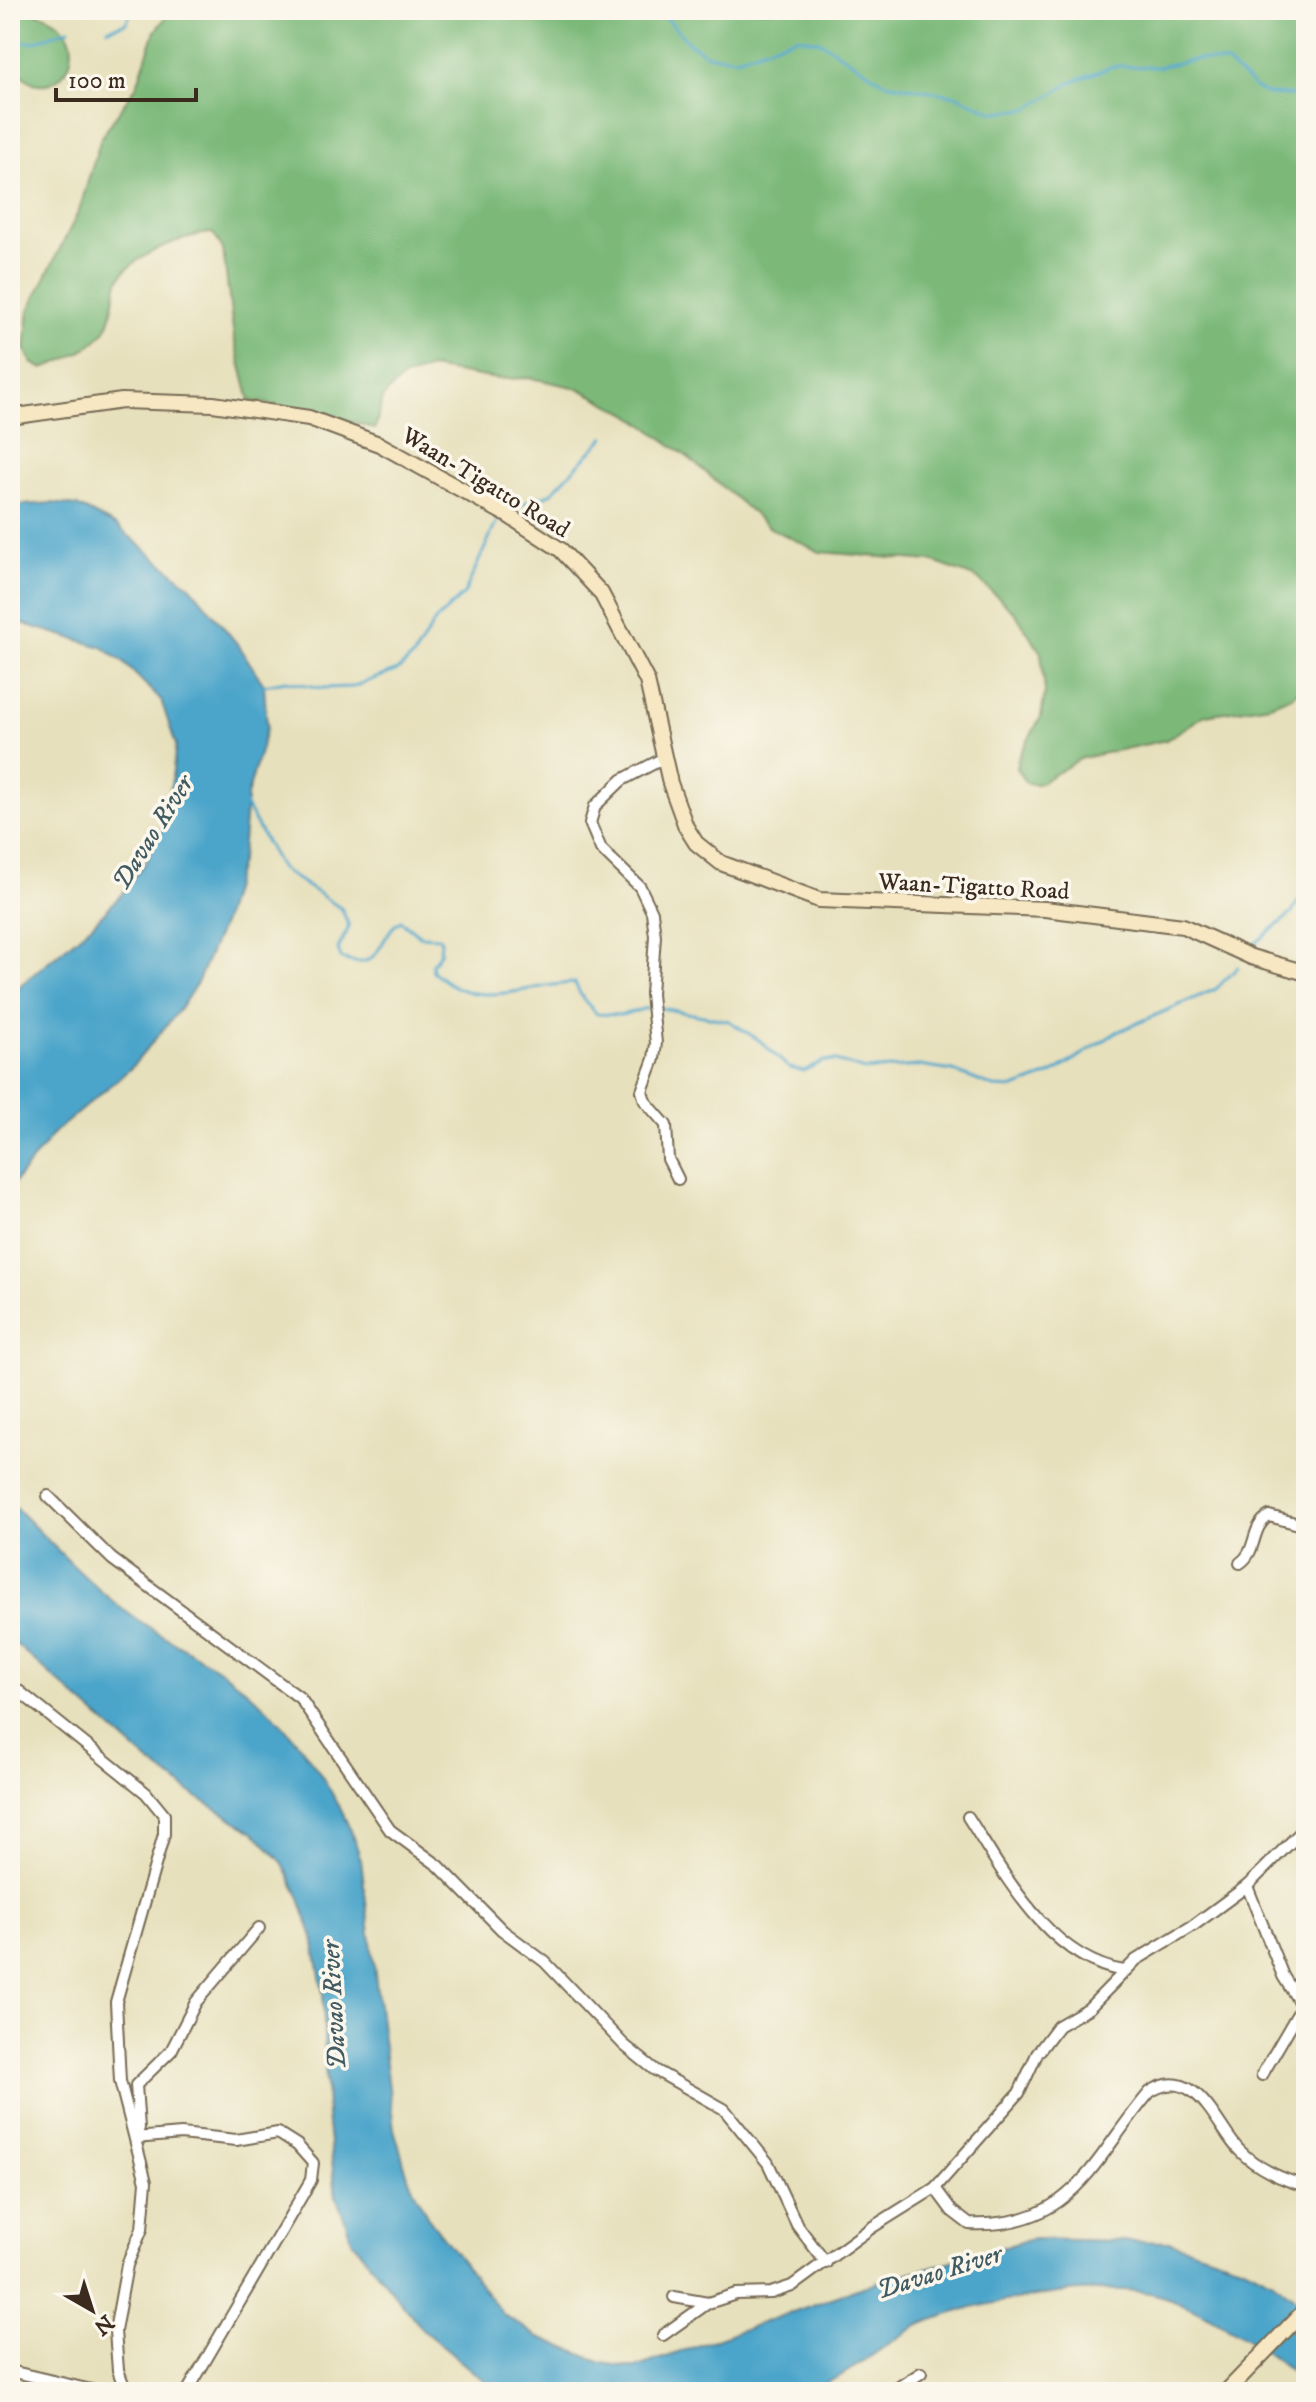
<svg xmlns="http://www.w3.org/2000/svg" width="1316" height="2402" viewBox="0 0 1316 2402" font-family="'IM FELL DW Pica',serif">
	<rect width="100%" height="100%" fill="#fbf7ec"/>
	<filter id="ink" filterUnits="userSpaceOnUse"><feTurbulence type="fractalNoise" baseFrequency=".0125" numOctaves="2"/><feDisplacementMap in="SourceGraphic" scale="16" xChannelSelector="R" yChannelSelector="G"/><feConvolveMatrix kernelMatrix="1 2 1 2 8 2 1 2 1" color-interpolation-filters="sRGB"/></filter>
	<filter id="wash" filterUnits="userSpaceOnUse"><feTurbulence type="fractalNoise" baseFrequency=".006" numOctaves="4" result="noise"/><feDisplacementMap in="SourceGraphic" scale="32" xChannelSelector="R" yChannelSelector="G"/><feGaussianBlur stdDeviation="1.8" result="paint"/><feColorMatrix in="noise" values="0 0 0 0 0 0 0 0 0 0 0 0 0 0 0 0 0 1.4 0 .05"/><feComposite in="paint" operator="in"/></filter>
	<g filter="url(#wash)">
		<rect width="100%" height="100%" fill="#e7e0bc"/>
		<!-- forest -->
		<g fill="#7cb979" stroke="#5c724c" stroke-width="2">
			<path d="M10 10C102 10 75 95 34 83 25 80 17 70 10 64Z"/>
			<path d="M172 10H1306V685L1292 696 1270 705 1205 715 1166 740 1082 758 1038 784 1026 783 1016 768 1018 758 1041 717 1045 692 1041 653 1016 614 977 578 931 561 820 552 770 528 689 458 632 416 578 388 531 378 497 379 431 368 402 378 383 397 375 429 328 414 250 401 234 338 223 249 213 233C189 233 127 257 118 282 113 297 114 316 105 330 90 351 66 359 43 369L32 363 25 349 29 310 79 211 101 138 137 85 155 31Z"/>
		</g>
		<!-- water -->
		<g fill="#4ca5ca" stroke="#446874" stroke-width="2">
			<polygon points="52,503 77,506 117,526 191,587 239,646 264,685 267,727 247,796 242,854 223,922 198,981 180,1009 132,1067 55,1132 10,1188 10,994 92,925 121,895 147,860 167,818 176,745 161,700 123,662 102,647 10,620 10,506"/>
			<path d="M10 1502C45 1537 81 1576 120 1607 155 1635 197 1652 232 1679 289 1721 341 1792 361 1860L394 2129 409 2180 427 2216 503 2314 539 2337 602 2363 635 2368 877 2282 1032 2239 1170 2242 1244 2266 1272 2280 1306 2307V2386C1274 2352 1195 2303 1150 2293 1096 2282 973 2302 922 2324 894 2337 871 2358 845 2373 833 2381 819 2385 806 2392H498L424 2331 353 2242 336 2196 327 2116 323 1993 313 1937 299 1896 282 1862 254 1832 198 1798 148 1761 10 1639Z"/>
		</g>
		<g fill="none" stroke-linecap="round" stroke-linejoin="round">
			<!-- stream -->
			<g stroke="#4ca5ca" stroke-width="3">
				<polyline points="593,10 624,10"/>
				<polyline points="659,10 688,42 707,55 737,58 797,37 819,41 886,83 957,96 994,112 1028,109 1072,82 1113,66 1157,67 1199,59 1227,63 1255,88 1268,94 1306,96"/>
				<polyline points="108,29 126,23 132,10"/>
				<polyline points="10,42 33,42 69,29"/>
				<polyline points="513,507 550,494 605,437"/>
				<polyline points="264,685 286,681 322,688 352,687 398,670 414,656 435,621 464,594 497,521"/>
				<path d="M245 804 281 869 342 909 349 927 338 949 341 958C383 976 379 931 401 921L420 936 438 937 441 941 440 953 432 964 433 971C476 1014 524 984 575 983L583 999 597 1014 621 1015 647 1008"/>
				<polyline points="1251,947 1292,913 1306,887"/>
				<polyline points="656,1007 729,1021 759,1040 789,1068 804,1071 824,1061 836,1061 865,1070 919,1066 953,1071 994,1087 1014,1088 1052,1074 1117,1032 1216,989 1238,967"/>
			</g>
		</g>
	</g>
	<g filter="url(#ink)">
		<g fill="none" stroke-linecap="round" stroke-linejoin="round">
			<!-- street casing -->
			<g stroke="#776a55" stroke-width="14">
				<g id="street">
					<polyline points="664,758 622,780 595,806 590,823 601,849 640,887 652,912 655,936 651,994 656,1043 654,1059 642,1091 645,1101 666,1125 668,1159 678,1179"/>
					<polyline points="48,1496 112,1559 300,1698 390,1830 439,1866 502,1930 545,1962 624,2045 655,2070 724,2109 768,2163 797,2225 826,2263"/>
					<path d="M1240 1563C1258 1551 1250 1527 1269 1516L1306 1526"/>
					<polyline points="10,1684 146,1793 164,1815 164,1834 116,2002 120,2081 146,2182 142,2229 127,2265 115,2331 118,2370 126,2392"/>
					<path d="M968 1817C1005 1875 1049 1959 1124 1971"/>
					<polyline points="1247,1886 1283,1976 1306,2013"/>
					<polyline points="1262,2075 1301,2008"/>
					<polyline points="1303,2081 1306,2071"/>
					<polyline points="136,2137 139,2128 136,2085 171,2051 196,2002 259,1928"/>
					<polyline points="135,2138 181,2134 236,2140 278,2133 297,2145 313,2163 311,2180 187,2392"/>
					<path d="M935 2188 952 2211 969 2224C1075 2229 1093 2158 1150 2092 1196 2062 1217 2128 1239 2150 1256 2168 1283 2180 1306 2186"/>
					<polyline points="674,2297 708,2303"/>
					<polyline points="663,2335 708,2303 736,2294 771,2293 792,2286 871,2228 935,2188 1019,2093 1037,2054 1058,2026 1089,2008 1136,1960 1194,1925 1247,1886 1306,1827"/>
					<polyline points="10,2371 100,2392"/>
					<polyline points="891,2392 921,2373"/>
				</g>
			</g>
			<!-- secondary casing -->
			<g stroke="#776a55" stroke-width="18">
				<g id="secondary">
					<polyline points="10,417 122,401 213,404 309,418 379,444 509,516 561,550 601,593 647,681 670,783 686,827 696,843 721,863 819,900 1045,909 1183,926 1251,957 1306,973"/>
					<polyline points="1226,2392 1306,2309"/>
				</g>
			</g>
			<!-- street -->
			<use href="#street" stroke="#fff" stroke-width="10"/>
			<!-- secondary -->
			<use href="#secondary" stroke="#f7e8c3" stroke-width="14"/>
		</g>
	</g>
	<g text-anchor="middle" stroke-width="7" stroke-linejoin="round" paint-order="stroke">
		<!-- street labels -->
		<g font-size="24" fill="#3b2a1e" stroke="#fbf7ec">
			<text transform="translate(486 482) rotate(31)" y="8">Waan-Tigatto Road</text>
			<text transform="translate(974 886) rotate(3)" y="8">Waan-Tigatto Road</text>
		</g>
		<!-- water labels -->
		<g font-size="26" font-style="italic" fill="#425b63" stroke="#fbf7ec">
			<text transform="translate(152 832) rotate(-58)" y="9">Davao River</text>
			<text transform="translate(333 2005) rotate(-93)" y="9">Davao River</text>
			<text transform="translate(939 2271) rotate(-17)" y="9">Davao River</text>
		</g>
	</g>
	<!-- margin -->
	<rect width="1316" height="2402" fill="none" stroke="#fbf7ec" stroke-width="40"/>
	<!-- north arrow -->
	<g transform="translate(92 2310) rotate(141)" stroke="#fbf7ec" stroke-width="6" paint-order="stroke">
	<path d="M0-6L14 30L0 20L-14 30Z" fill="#3b2a1e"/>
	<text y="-12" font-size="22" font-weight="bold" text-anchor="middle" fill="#3b2a1e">N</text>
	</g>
	<!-- scale -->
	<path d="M56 88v12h140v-12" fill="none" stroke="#3b2a1e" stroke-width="4"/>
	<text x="68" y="88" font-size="24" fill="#3b2a1e" stroke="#fbf7ec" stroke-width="6" paint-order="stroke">100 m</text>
</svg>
